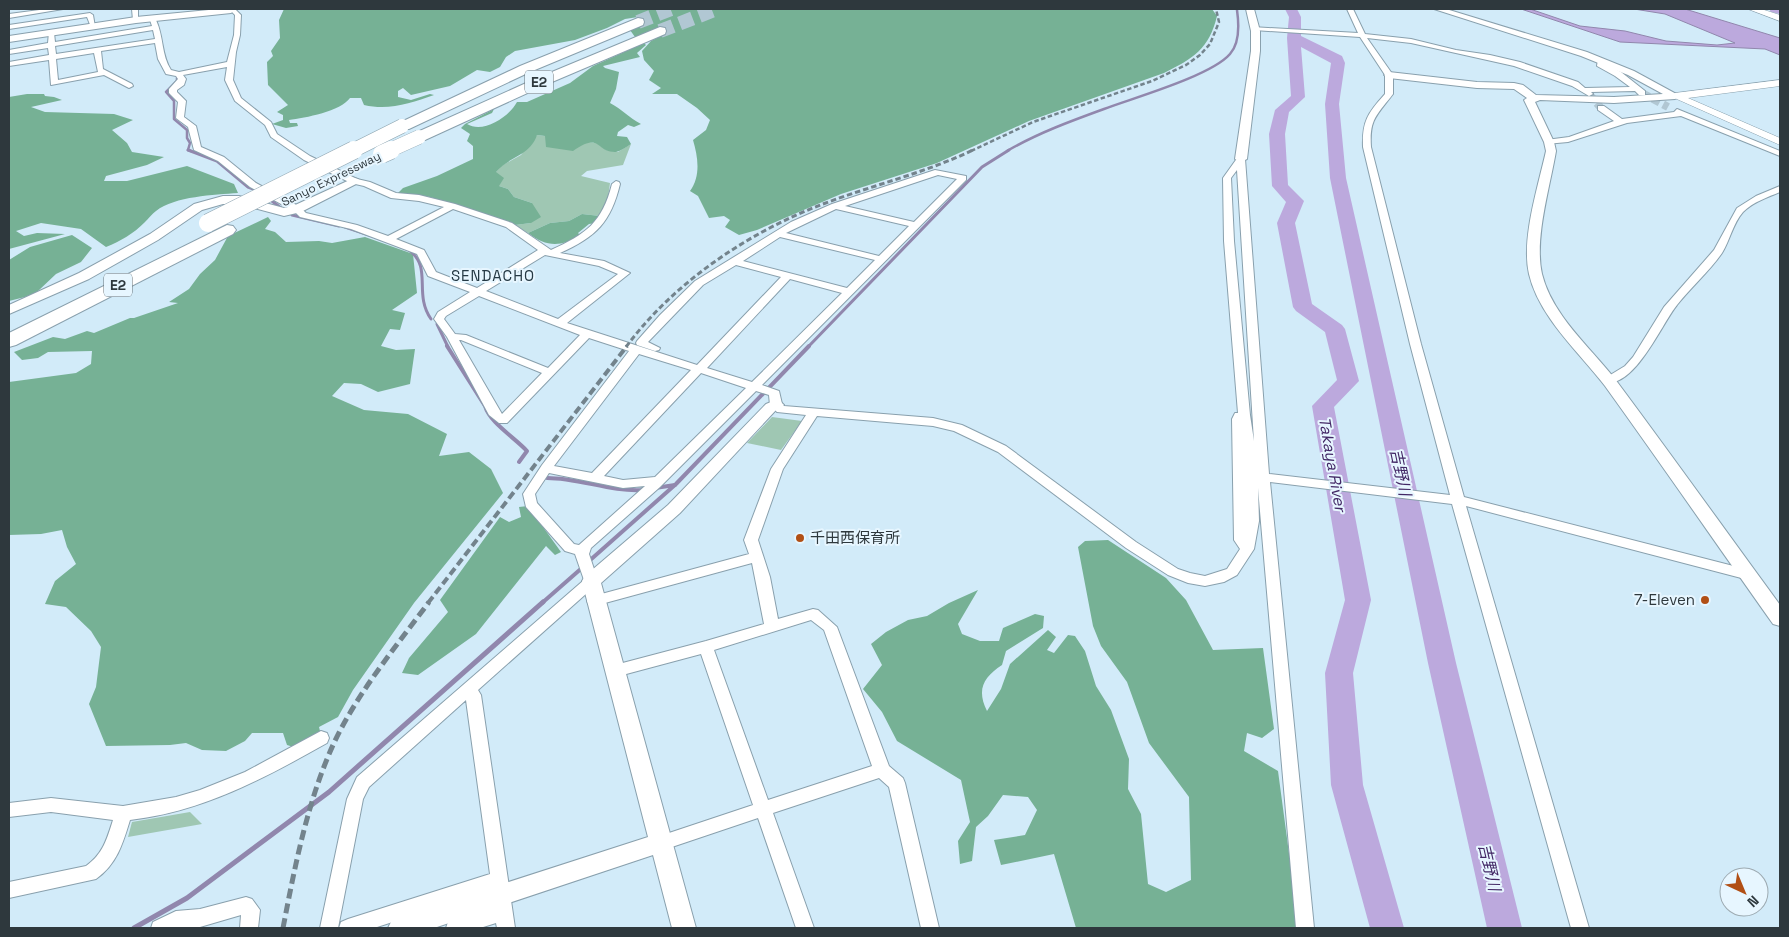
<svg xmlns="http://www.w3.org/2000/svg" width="1789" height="937" viewBox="0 0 1789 937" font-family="'Space Grotesk','Noto Sans JP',sans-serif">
	<rect width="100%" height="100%" fill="#d2ebf9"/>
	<!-- green -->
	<g fill="#9fc7b3">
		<polygon points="537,135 597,143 606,150 618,152 631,144 623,165 587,171 581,176 610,183 608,198 600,216 582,214 569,221 550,223 528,233 515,225 531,223 532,203 514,197 508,189 499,186 495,173 501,166 521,155"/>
		<polygon points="772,417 802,421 781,450 747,443"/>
		<polygon points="190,812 202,824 128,837 132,822"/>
	</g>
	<!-- forest -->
	<g fill="#76b195">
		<path d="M284 9H1212L1217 16C1209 49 1194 58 1164 73L1029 121 937 163 841 194 757 230 739 235 725 227 730 220 724 216 709 218 698 196 690 191C701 176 698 157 693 140L706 130 710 120 697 108 677 94H652L661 88 649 80 654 71 644 60 642 51 651 41 664 34 656 30 635 37 630 30 651 21 638 17 625 19 607 28 575 40 515 51 506 57 500 67 490 72 477 70 450 86 411 95 403 88 398 91V97L411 100 430 94 434 95C411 103 389 111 364 105L361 98H350C341 111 305 118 289 120L290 123H297L298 126 286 128 272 124 283 120V115L277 112 288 105 268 85 267 62 273 56 271 51 280 38 279 20Z"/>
		<path d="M644 43 646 45 637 53 640 57 603 66 605 68 619 72 616 89 610 103C622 109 629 118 641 124L634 127 628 125 618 132 617 136 627 137 631 144C626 147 621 151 616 152 595 153 602 131 573 151L546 147 545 136 537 135C530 156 508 157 496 172L504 178 499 186 508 189 514 197 532 203 541 217 531 223 515 225 430 197 398 193 403 188 437 176 473 159V146L467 141 470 134 461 128 465 124 494 109 492 113 467 124C483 134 509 117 517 102H527L570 83 593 66Z"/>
		<path d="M27 94H44L45 96 54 97 62 100 31 107 45 112 114 114 133 120 112 130 127 143 132 152 164 157 147 165 106 176 104 181H127L187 166 234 184 238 193C214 195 175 196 156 211 152 214 148 219 145 222 133 234 121 241 106 247L81 229 41 223 16 231 24 236 37 233 65 234 9 249V97Z"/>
		<path d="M582 214 600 216 596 223 589 224 578 233 581 236C560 247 546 247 528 233L550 223 569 221Z"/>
		<polygon points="268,217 271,221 265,229 275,232 286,242 319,241 332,243 365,237 413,254 417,293 392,310 405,313 400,330 390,329 381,346 396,350 415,349 410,384 378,392 361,384 344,383 332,396 364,410 408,414 447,434 439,456 469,452 491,469 503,493 414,603 353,690 338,717 319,727 321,735 300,749 287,745 283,733 252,733 245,741 226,751 202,750 186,743 170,745 106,746 89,704 96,687 101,647 91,631 66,607 45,604 55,581 76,564 67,547 62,530 41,534 9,535 9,382 76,373 91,364 92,351 48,352 38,358 22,360 14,352 53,337 65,339 87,331 94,333 130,318 134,318 178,303 169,302 189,289 200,274 215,260 228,236"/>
		<polygon points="72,235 92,248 81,262 56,274 37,292 25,297 9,301 9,260 30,247"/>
		<polygon points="528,506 561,552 555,555 546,546 476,634 418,675 402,673 409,658 448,612 440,600 500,517 509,522 521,517 519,507"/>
		<path d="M1108 540 1166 578 1186 600 1213 650 1263 648 1274 729 1262 738 1247 733 1244 751 1278 771 1299 928H1076L1054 854 1001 865 994 840 1025 835 1037 810 1028 797 1003 795 988 816 976 827 972 861 960 864 958 841 970 822 961 780 897 741 882 712 863 689 882 665 871 644 886 632 908 620 927 616 949 603 978 590 958 624 962 634 980 641H999L1003 628 1035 614 1044 616 1043 628 1006 651 1002 665C984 677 976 689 987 711L1001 689 1010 664 1048 630 1056 637 1047 650 1054 653 1068 635 1075 636 1085 651 1096 686 1111 710 1129 759 1128 789 1141 814 1148 884 1166 892 1191 880 1189 797 1149 743 1127 682 1101 646 1093 626 1078 547 1085 541Z"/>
	</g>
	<!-- water -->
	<polygon fill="#bca9dd" stroke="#9187ad" points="1521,9 1530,9 1580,26 1625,31 1666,41 1717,45 1735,43 1665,14 1634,9 1685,9 1780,38 1780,55 1765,49 1620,42"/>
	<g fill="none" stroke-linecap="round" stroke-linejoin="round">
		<!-- stream-far3 -->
		<g stroke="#9187ad" stroke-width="2.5">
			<polyline points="177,78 177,81 166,92 174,101 174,119 187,130 187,138 190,143 188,150 191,151"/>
			<path d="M1007 151C1038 133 1071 121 1104 109 1133 98 1211 76 1230 54 1240 43 1239 24 1237 10"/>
		</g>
		<!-- stream-far2 -->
		<g stroke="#9187ad" stroke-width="3">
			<polyline points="188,150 217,161 248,187 256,190"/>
			<polyline points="268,198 281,208"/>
			<polyline points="292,215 339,226"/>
			<polyline points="345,227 372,236"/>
			<path d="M409 250C433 268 413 293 431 319"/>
			<polyline points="437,324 448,347"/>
			<polyline points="808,347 982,167 1009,150"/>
		</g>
		<!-- stream-far1 -->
		<g stroke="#9187ad" stroke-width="4">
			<path d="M447 346 485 406C490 423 514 437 527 451L519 462"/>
			<path d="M547 478C580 478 610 492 643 490"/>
			<polyline points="655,488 675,485"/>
			<polyline points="588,562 676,484 809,346"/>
			<polyline points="542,603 583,567"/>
		</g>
		<!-- stream -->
		<polyline stroke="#9187ad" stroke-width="5" points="134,928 187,898 329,792 543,602"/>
		<!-- river -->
		<g fill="#bca9dd" fill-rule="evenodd">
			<polygon points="1285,9 1297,9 1301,17 1301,36 1342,56 1345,63 1339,104 1346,178 1456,663 1522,928 1487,928 1428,663 1330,178 1325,104 1331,63 1301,47 1305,97 1289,112 1285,134 1288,185 1304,201 1295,223 1312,304 1342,325 1345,329 1359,381 1334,407 1371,600 1353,673 1363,785 1404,928 1370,928 1331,785 1325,673 1345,600 1312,406 1337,380 1325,332 1296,311 1293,307 1277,223 1286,202 1272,186 1269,134 1275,110 1291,96 1287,38 1289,17"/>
			<polygon points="1769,9 1780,9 1780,14 1771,12"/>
		</g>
		<!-- minor-tunnel -->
		<g stroke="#b1c7d3" stroke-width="8" stroke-dasharray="8 4" stroke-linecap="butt">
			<polyline points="1642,93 1668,107"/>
			<polyline points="1589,94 1601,108"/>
		</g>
		<!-- motorway-tunnel -->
		<g stroke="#b1c7d3" stroke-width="14" stroke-dasharray="14 7" stroke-linecap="butt">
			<polyline points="638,22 671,9"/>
			<polyline points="660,31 717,9"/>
		</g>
		<!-- minor casing -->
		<g stroke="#89a0ad" stroke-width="2">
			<g id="minor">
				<polygon points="47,9 63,9 9,18 9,14"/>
				<polygon points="132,9 138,9 138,21 133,20"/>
				<path d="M229 9H235L241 15 240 35 236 52 233 80 241 98 271 122 277 134 310 156 357 179 370 182 396 193 419 195 455 204 512 223 551 250C586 234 602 223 612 184L616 181 619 182 620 184C611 222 596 237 560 253L604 261 630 273 567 323 697 365 781 277 736 265 703 285 648 342 660 348 659 350 655 351 637 345 636 343 637 341 660 315 695 281 791 222 832 204 935 170 966 176V180L762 385 779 391 782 404 784 406 933 418 962 425 1006 446 1136 542 1178 569 1190 573 1205 576 1227 569 1240 549 1234 540 1232 419 1235 413H1238L1224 241 1223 178 1238 157 1245 159 1269 474 1450 495 1410 344 1363 147C1362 121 1368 113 1385 94V75L1360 37 1254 30 1252 29V27L1358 33 1347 9H1353L1365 34 1411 39 1456 50 1490 55 1520 62 1578 82 1585 88 1630 87 1615 76 1597 66 1598 59H1604V63L1621 72 1645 91V95H1639L1635 91 1591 92 1593 94 1589 96 1572 86 1514 66 1411 43 1367 38 1393 75V94C1377 115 1369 119 1371 147L1421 344 1464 497 1749 570 1754 571 1756 575 1754 579 1749 580 1466 506 1589 928H1571L1452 504 1270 482 1314 928H1296L1258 488 1259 521 1254 549 1237 575 1224 582 1205 586 1188 583 1168 575 1126 548 998 452 954 431 933 426 817 416 783 469 758 540 770 577 778 619 813 609 818 610 837 627 889 766 903 778 905 783 939 928H921L889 787 879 778 773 813 814 928H796L758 818 660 851 654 848 651 843 654 838 753 805 701 654 615 677 610 675 607 671 610 667 615 665 706 641 764 624 752 563 594 606 589 605 587 601 589 597 594 596 749 554 744 540 771 469 806 415 777 412 770 405 769 395 756 391 660 487 591 548 589 554 598 581 596 585 478 690 481 695 515 928H497L496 923 480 928H446L448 922 494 906 492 890 374 928H339L341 922 348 919 490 874 466 700 369 787 363 799 338 928H320L347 799 357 777 584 580 575 554 565 551 526 507 523 494 542 465 629 351 589 338 507 423H499L489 415 447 337 434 319 438 312 470 292 428 276 417 254 351 229 300 217 294 211 250 187 218 161 194 150 188 127 176 118 178 102 169 93V89L178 79 176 76 166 74 158 59 155 43 101 51 103 69 132 84 133 86 129 88 104 75 51 85 49 60 9 66V62L49 55 48 48 9 54V50L48 43 49 32 54 33 55 42 152 26 150 20 155 16 158 18 156 20C164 37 161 55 171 70L179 72 227 62 234 35 235 15ZM153 30 155 39 56 54 55 46ZM94 53 98 72 58 80 56 59ZM227 67 225 80 235 101 265 125 271 137 304 160 351 183 364 186 391 198 419 201 444 207 388 236 357 225 306 213 300 207 256 183 224 157 201 147 196 126 184 117 186 101 177 92V90L184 85 186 79 183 75ZM1237 170 1254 441 1250 415 1234 241 1231 178ZM938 175 957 179 914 222 845 206ZM453 209 506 227 538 250 477 288 436 272 424 250 396 239ZM836 209 909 226 879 256 786 233ZM780 237 875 260 847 288 743 261ZM545 255 599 266 618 274 558 319 486 291ZM790 279 842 293 752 382 707 368ZM479 296 580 335 548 368 466 335 455 334 444 319 446 316ZM459 340H461L542 373 502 414ZM639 354 691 370 592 473 554 466ZM701 373 746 388 655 477 623 480 604 476ZM549 473 623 488 645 486 579 545 574 544 537 503 535 494ZM811 620 824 630 872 766 768 800 714 650Z"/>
				<polygon points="90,13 93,15 95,27 91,27 87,17 9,29 9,25"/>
				<polygon points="1598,106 1604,106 1622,119 1674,112 1677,109 1780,151 1780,156 1681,116 1627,123 1568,142 1546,144 1546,140 1569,137 1614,121 1598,110"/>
				<path d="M1780 186V192C1768 197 1753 202 1743 212 1733 223 1730 240 1722 253 1709 272 1691 287 1677 305 1662 323 1634 390 1604 382L1602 380 1625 366 1633 357 1664 307 1714 250 1737 208 1756 196Z"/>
				<path d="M321 731 327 733 329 738 327 743C265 778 202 812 130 820 123 843 117 864 96 879L9 898V882L86 866C103 854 107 839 113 820L51 812 9 817V803L51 798 123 806 176 797 200 790 245 772Z"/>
				<polygon points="246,897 252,899 260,910 258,928 240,928 241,915 200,927 151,928 153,922 176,911 200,909"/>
			</g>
		</g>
		<!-- tertiary casing -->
		<g stroke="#89a0ad" stroke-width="2">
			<g id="tertiary">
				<polygon points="219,9 235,10 231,13 136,23 9,42 9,36 136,17"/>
				<polygon points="1246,9 1254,9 1260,31 1260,51 1247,159 1241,162 1235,159 1251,51 1251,31"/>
				<path d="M1434 9H1446L1587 52 1634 71 1680 96 1675 99 1614 103 1540 100 1535 102 1554 142 1556 151C1550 187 1534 239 1542 274 1552 315 1590 347 1615 379 1671 454 1725 530 1780 605V626L1773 624C1717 545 1662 465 1605 386 1579 352 1539 317 1529 274 1521 239 1538 187 1546 151L1544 142 1524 100 1527 98 1514 89 1477 88 1389 78 1384 75 1389 72 1477 82 1514 83 1523 85 1536 95 1614 97 1663 94 1628 75 1581 56Z"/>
				<polygon points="354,178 358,179 360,181 358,183 301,212 284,216 239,204 223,204 202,210 158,240 89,279 9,314 9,305 79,273 150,234 194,204 223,196 239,196 284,208 293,206"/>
				<polygon points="776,400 781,402 784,405 776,410 680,513 601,583 696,928 672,928 653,855 434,928 388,928 392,920 400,917 648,837 582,581 585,576 668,505 766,404"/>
			</g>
		</g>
		<!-- secondary casing -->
		<g stroke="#89a0ad" stroke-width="1">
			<g id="secondary">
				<polygon points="1748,9 1761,9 1780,15 1780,21"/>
				<polygon points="1780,80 1780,86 1688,98 1780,138 1780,145 1670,96 1675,93"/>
			</g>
		</g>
		<!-- motorway casing -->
		<g stroke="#89a0ad" stroke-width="2">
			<g id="motorway">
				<polygon points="638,18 643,19 644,22 643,25 530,72 409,129 399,129 396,126 399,123 520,66"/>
				<polygon points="660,27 665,28 666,31 665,34 545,85 425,140 413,140 411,137 413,134 535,79"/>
				<polygon points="227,225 233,226 236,230 233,234 16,345 9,347 9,333"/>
			</g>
		</g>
		<!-- minor -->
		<use href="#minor" fill="#fff" fill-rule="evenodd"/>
		<!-- tertiary -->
		<use href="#tertiary" fill="#fff" fill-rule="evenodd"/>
		<!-- secondary -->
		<use href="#secondary" fill="#fff" fill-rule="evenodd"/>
		<!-- motorway -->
		<use href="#motorway" fill="#fff" fill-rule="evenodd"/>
		<!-- rail-far3 -->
		<polyline stroke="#73838c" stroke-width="2.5" stroke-dasharray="4.5 2.5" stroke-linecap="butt" points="971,151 1033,122 1152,81 1186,65 1200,55 1210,44 1219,22 1216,9"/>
		<!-- rail-far2 -->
		<path stroke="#73838c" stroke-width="3" stroke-dasharray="5.5 3" stroke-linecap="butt" d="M626 347C674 282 749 232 823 204 873 185 925 173 973 150"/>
		<!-- rail-far1 -->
		<polyline stroke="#73838c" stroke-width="4" stroke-dasharray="8 4" stroke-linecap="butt" points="428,603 627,346"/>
		<!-- rail -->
		<path stroke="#73838c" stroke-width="5" stroke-dasharray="10 5" stroke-linecap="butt" d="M283 928C295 866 307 803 333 745 357 693 395 648 429 602"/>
		<!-- motorway-bridge-far1 casing -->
		<g stroke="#89a0ad" stroke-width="15" stroke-linecap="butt">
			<g id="motorway-bridge-far1">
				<polyline points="352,151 402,126"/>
				<polyline points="388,151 419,137"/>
			</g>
		</g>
		<!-- motorway-bridge casing -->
		<g stroke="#89a0ad" stroke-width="19" stroke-linecap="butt">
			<g id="motorway-bridge">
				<polyline points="382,154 391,150"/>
				<polyline points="208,223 354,150"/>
			</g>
		</g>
		<!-- motorway-bridge-far1 -->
		<use href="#motorway-bridge-far1" stroke="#fff" stroke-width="14"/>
		<!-- motorway-bridge -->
		<use href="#motorway-bridge" stroke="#fff" stroke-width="18"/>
	</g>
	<!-- markers -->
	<g fill="#b14f15" stroke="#e7f6ff" stroke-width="2">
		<circle cx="800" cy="538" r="5"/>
		<circle cx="1705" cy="600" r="5"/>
	</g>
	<g text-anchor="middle" stroke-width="4" stroke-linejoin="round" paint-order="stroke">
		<!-- far-street labels -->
		<g font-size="12" fill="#2e383d" stroke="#e7f6ff">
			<text transform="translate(331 179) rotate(-26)" y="4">Sanyo Expressway</text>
		</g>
		<!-- shield labels -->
		<g fill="#e7f6ff" stroke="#667177" stroke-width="1">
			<rect x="525" y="70.5" width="28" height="23" rx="4"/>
			<rect x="104" y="273.5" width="28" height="23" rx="4"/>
		</g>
		<g font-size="14" font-weight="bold" fill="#2e383d">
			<text x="539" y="87">E2</text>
			<text x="118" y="290">E2</text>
		</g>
		<!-- far-quarter labels -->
		<g font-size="15" letter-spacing="1" fill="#253944" stroke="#e7f6ff">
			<text x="493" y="281">SENDACHO</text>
		</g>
		<!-- poi labels -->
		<g font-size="15" fill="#2e383d" stroke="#e7f6ff" text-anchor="start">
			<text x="810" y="543">千田西保育所</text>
			<text x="1695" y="605" text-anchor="end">7-Eleven</text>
		</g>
		<!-- water labels -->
		<g font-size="16" font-style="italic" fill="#422765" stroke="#e7f6ff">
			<text transform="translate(1333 464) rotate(80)" y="6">Takaya River</text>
			<text transform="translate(1401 472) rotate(78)" y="6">吉野川</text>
			<text transform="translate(1490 867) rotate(77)" y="6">吉野川</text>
		</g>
	</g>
	<!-- border -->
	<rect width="1789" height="937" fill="none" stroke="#2e383d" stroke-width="20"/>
	<!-- north arrow -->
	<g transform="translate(1744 892) rotate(136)"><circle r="24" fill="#e7f6ff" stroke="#9daab1"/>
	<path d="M0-4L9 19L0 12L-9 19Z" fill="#b14f15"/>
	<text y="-8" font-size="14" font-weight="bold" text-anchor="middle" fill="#2e383d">N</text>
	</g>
</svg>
